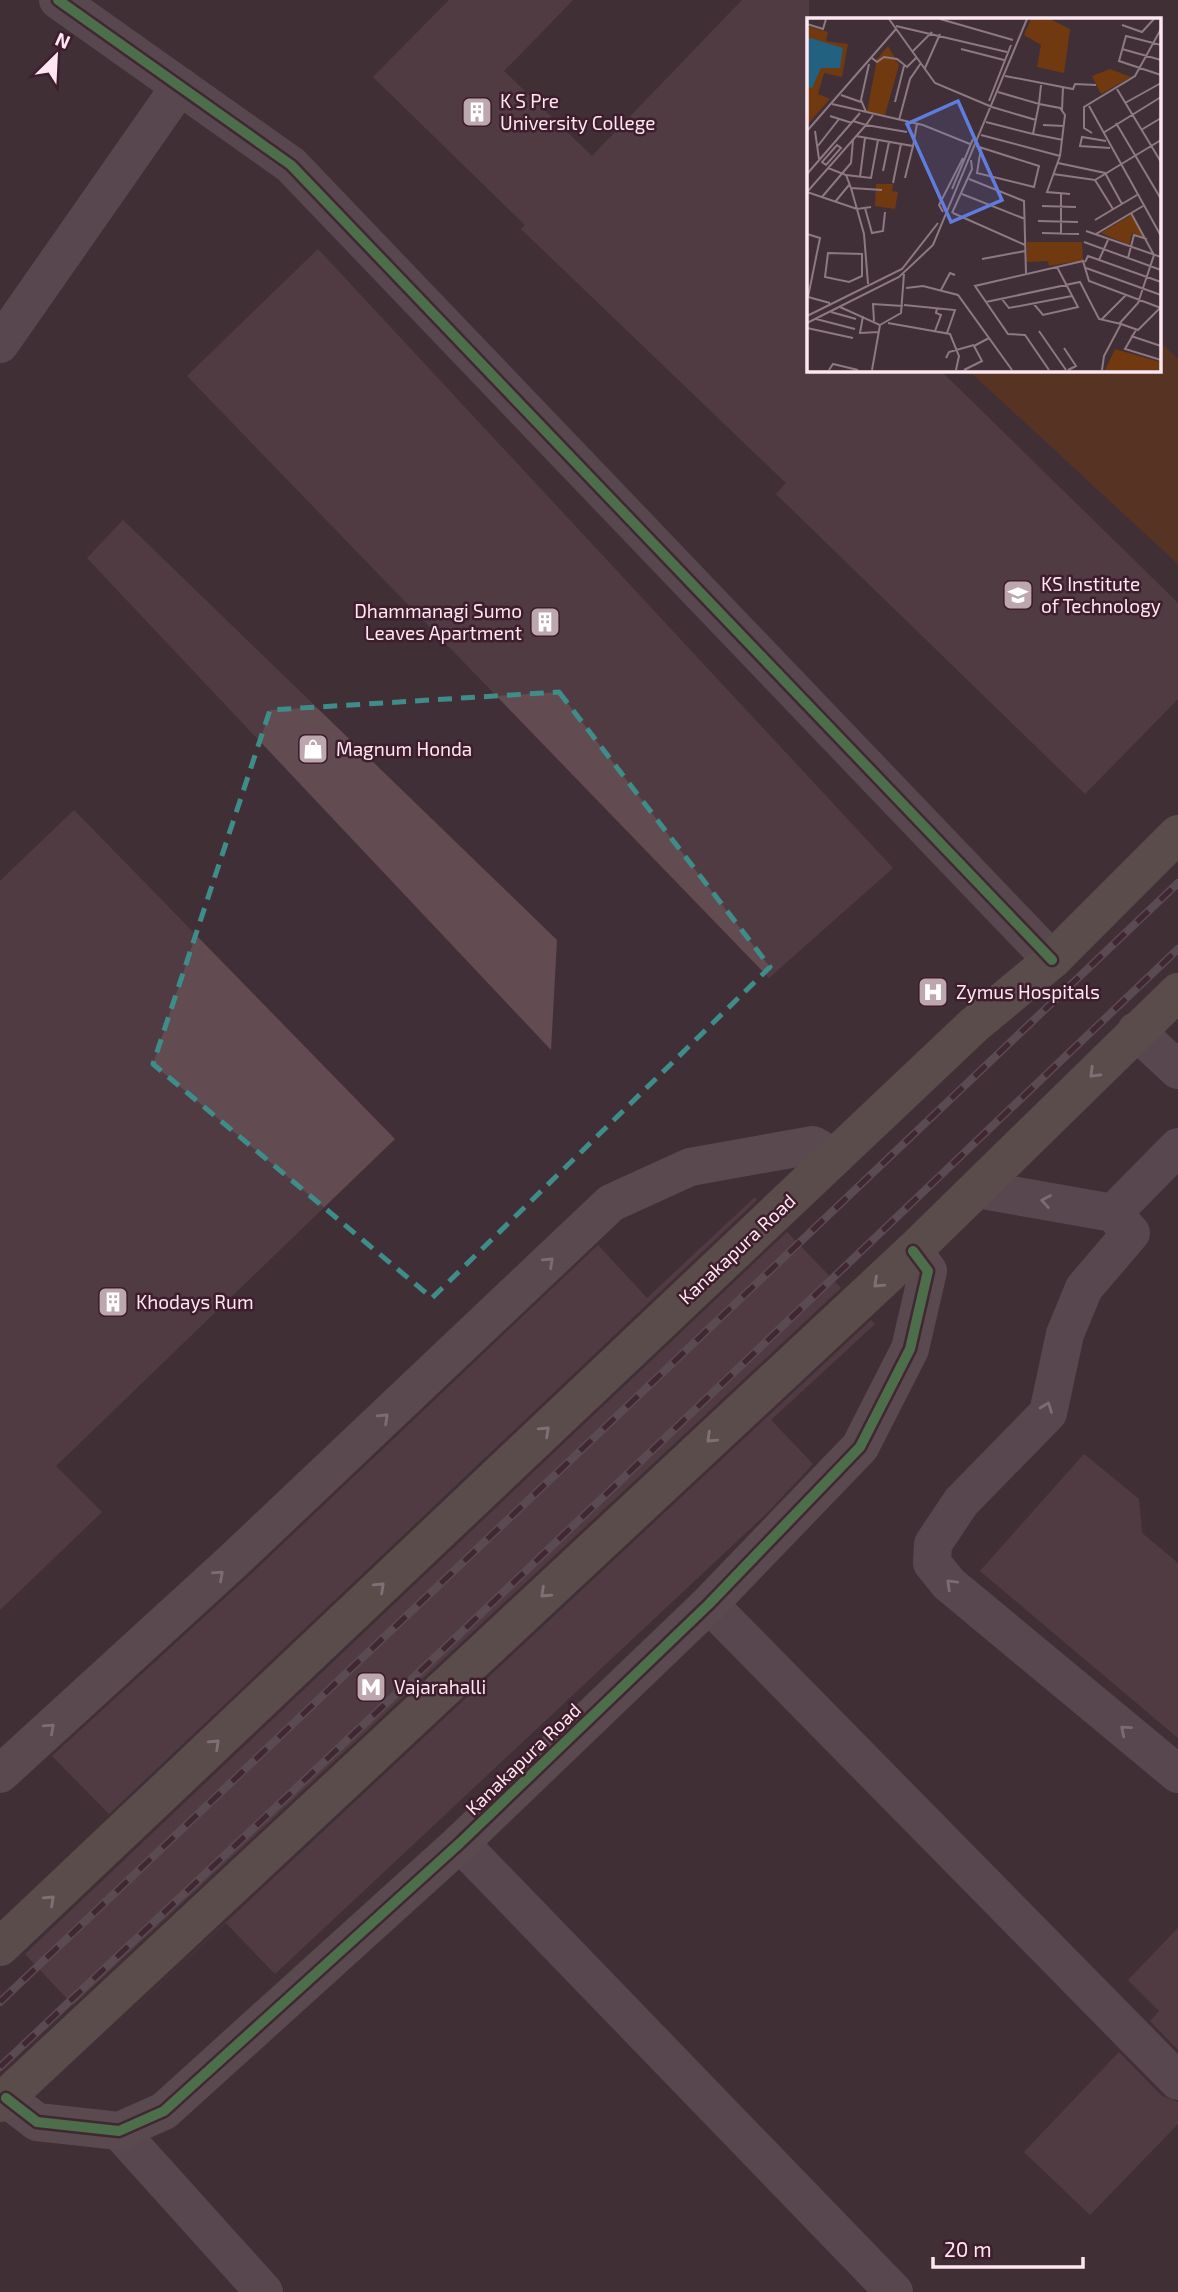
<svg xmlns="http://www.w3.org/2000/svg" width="1178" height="2292" viewBox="0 0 1178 2292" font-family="'Exo 2',sans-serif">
	<rect width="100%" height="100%" fill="#412f37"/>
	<!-- green -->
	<polygon fill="#71390f" points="1159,341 1178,359 1178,564 967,369 1159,369"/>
	<!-- building -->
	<g fill="#624b51">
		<polygon points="449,0 573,0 504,71 592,156 742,0 809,0 809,369 939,369 1178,603 1178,699 1085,794 776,494 786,483 521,229 525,225 373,77"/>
		<polygon points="318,249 893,868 769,978 187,376"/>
		<polygon points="123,520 557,940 551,1050 87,558"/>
		<polygon points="74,810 395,1139 56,1466 102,1512 0,1610 0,881"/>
		<polygon points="755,1197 757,1200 109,1814 52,1756 248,1577 598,1245 647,1298"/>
		<polygon points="787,1232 841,1288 73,2005 25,1954"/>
		<polygon points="871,1320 875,1324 771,1420 813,1464 767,1513 275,1974 226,1923 103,2037"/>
		<polygon points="1084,1454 1139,1499 1142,1533 1178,1563 1178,1738 980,1571"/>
		<polygon points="1178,1928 1178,2050 1150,2021 1159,2011 1128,1980"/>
		<polygon points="1119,2052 1162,2096 1178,2102 1178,2124 1090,2215 1024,2152"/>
	</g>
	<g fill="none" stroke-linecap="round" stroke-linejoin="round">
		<!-- street -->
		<g stroke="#73656b" stroke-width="38">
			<polyline points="58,0 291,165 1052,960"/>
			<polyline points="0,344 180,86"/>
			<polyline points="1136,1031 1178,1070"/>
			<polyline points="977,1189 1113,1213 1131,1233 1084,1288 1065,1334 1048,1413 961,1502 933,1544 932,1563 949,1584 1178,1774"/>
			<polyline points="1113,1213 1178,1147"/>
			<polyline points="709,1604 1178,2081"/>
			<polyline points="460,1843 894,2292"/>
			<polyline points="119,2131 264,2292"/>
		</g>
		<!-- secondary -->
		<g stroke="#786b6d" stroke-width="38">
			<polyline points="0,1774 233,1561 611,1203 690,1167 813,1145 834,1157"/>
			<polyline points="6,2098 37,2122 119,2131 164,2111 460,1843 709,1604 860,1447 910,1349 928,1271 913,1251"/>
		</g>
		<!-- highway -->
		<g stroke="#7a7067" stroke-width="38">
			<polyline points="0,1947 974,1025 1052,960 1178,834"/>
			<polyline points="0,2103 913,1251 1178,992"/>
		</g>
		<!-- rail casing -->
		<g stroke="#796b72" stroke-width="8">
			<g id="rail">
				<polyline points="0,2002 1178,883"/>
				<polyline points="0,2067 449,1644 1178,949"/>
			</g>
		</g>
		<!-- rail -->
		<use href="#rail" stroke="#3e1d2c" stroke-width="5" stroke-dasharray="16" stroke-linecap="butt"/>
		<!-- cycleway casing -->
		<g stroke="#3e1d2c" stroke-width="15">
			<g id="cycleway">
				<polyline points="58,0 291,165 1052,960"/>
				<polyline points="6,2098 37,2122 119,2131 164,2111 460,1843 709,1604 860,1447 910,1349 928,1271 913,1251"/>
			</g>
		</g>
		<!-- cycleway -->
		<use href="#cycleway" stroke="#5cba63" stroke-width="10"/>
	</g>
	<!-- one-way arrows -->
	<defs><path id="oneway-chevron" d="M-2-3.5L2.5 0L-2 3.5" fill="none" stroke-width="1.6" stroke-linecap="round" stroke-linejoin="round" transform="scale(1.75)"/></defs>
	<g stroke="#d0bdc0">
		<use href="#oneway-chevron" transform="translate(1094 1073) rotate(135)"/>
		<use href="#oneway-chevron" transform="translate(878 1283) rotate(137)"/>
		<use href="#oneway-chevron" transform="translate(545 1431) rotate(-43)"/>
		<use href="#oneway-chevron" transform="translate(711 1438) rotate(137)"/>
		<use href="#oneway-chevron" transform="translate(380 1587) rotate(-43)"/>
		<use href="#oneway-chevron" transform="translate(545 1593) rotate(137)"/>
		<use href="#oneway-chevron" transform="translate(215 1744) rotate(-43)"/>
		<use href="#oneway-chevron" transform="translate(50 1900) rotate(-43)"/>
	</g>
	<g stroke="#c6b3bb">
		<use href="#oneway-chevron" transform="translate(1046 1201) rotate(-170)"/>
		<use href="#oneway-chevron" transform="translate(1047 1407) rotate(-69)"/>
		<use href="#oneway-chevron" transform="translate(951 1584) rotate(-136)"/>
		<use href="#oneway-chevron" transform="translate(1125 1730) rotate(-140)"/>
	</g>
	<g stroke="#c8b5bc">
		<use href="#oneway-chevron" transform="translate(549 1262) rotate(-43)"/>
		<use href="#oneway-chevron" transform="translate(384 1418) rotate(-43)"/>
		<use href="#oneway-chevron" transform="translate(219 1575) rotate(-42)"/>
		<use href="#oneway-chevron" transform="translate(50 1728) rotate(-42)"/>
	</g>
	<!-- marked area -->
	<path d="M0 0H1178V2292H0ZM559 692 770 967 432 1298 153 1064 270 710Z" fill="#412f37" fill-opacity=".55" fill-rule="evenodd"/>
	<path fill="none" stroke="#3f8d88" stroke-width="5" stroke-dasharray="14 9" stroke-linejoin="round" d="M559 692 770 967 432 1298 153 1064 270 710Z"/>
	<!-- icons -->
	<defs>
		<g id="building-square" transform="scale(1.575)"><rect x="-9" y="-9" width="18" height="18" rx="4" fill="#bca7af" stroke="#3e1d2c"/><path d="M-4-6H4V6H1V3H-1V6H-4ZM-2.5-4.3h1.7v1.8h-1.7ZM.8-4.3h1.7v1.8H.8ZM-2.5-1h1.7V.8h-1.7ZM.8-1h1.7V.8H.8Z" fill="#fff"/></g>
		<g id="university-square" transform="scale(1.575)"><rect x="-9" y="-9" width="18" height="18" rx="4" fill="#bca7af" stroke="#3e1d2c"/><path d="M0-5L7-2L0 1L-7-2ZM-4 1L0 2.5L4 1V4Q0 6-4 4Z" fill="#fff"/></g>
		<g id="shop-square" transform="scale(1.575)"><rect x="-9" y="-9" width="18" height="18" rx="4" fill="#bca7af" stroke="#3e1d2c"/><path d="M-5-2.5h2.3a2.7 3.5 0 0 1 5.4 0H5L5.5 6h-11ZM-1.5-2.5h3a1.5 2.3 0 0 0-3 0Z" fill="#fff"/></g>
		<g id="hospital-square" transform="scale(1.575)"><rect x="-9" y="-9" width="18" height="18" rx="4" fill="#bca7af" stroke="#3e1d2c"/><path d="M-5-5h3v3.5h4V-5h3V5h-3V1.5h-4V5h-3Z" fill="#fff"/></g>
		<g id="metro-square" transform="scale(1.575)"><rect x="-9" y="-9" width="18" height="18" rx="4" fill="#bca7af" stroke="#3e1d2c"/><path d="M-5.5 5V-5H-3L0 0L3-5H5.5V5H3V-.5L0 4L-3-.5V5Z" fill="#fff"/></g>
	</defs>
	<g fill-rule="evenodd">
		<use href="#building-square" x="477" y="112"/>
		<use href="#university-square" x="1018" y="595"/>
		<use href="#building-square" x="545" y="622"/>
		<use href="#shop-square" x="313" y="749"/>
		<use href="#hospital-square" x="933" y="992"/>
		<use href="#building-square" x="113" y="1302"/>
		<use href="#metro-square" x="371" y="1687"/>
	</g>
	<g text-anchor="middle" stroke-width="5" stroke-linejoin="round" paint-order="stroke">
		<!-- poi labels -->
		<g font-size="19" fill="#fee7f0" stroke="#3e1d2c" text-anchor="start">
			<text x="500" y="108">K S Pre<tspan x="500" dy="22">University College</tspan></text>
			<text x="1041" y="591">KS Institute<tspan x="1041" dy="22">of Technology</tspan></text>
			<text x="522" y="618" text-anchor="end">Dhammanagi Sumo<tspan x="522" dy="22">Leaves Apartment</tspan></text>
			<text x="336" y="756">Magnum Honda</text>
			<text x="956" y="999">Zymus Hospitals</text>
			<text x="136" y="1309">Khodays Rum</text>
			<text x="394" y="1694">Vajarahalli</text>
		</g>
		<!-- street labels -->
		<g font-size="19" fill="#fee7f0" stroke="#3e1d2c">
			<text transform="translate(737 1249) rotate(-43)" y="7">Kanakapura Road</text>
			<text transform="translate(523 1759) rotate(-44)" y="7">Kanakapura Road</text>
		</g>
	</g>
	<!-- overview -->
	<g transform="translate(807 18)">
		<rect width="354" height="354" fill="#412f37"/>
		<path d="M224 1H243L263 11 257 55 230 49 234 27 217 17ZM0 8 21 14 19 23 41 26 35 59 17 55 11 76 23 81 0 107ZM81 28 92 47 78 97 60 94 70 41ZM303 51 324 59 294 76 285 58ZM69 166H86L85 173 91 174 88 191 68 188ZM324 197 339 220 325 215 322 227 294 215ZM220 224H275L276 242 242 248 241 243 220 244ZM308 331 353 344V352H298Z" fill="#71390f"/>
		<path d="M0 19 36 30 33 50H14L5 70 0 69Z" fill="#236180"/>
		<path fill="none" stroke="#8d7981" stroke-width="2" d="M82 1 128 65 185 89M133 1 206 22M0 6 16 11 19 1M315 7 335 14 347 1M89 8 200 34M354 27 319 18 312 43 354 57M154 31 197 42M315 31 354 42M106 33 125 14M65 40 70 44 77 39 90 41 100 49 109 40M118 50 133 16M198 58 266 71 268 66 289 67M310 71 354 144M191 74 232 86 234 67M34 77 54 84M182 83 204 27M88 84 97 48M318 85 354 65M25 86 116 107 163 126M282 88 354 218M185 89 229 102M255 92 256 69M59 94 54 82 62 46M66 97 59 107 100 114M23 98 45 105M92 102 103 61 114 45M46 103 59 107 0 174 50 191 64 189M179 104 226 116 232 86 253 90 258 97 253 138M309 105 354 181M236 107 257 108M334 112 354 100M0 113 89 11M8 113 12 141M285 115 277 110V89L328 58 354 11M296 115 354 79M226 116 256 122M174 117 253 138 240 174 263 176M49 118 106 128 110 106M299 123 275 119 273 128 303 130M30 127 34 130 19 147 15 144ZM169 128 232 148 227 169 170 155 174 130M10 129 32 101M251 145 298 155 315 186M21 150 39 157 44 170 57 216 61 266M76 153 82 124M0 156 53 95M246 156 288 162 354 122M39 157 64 160 71 122M53 159 58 120M98 160 106 128M162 161 217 183 219 255M288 162 306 191M86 165 94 126M44 170 75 172M145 171 166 121M155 176 218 201M15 179 44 145 46 122M28 184 42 167M235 188 269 189M58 190 65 215 76 213 78 194M136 194 132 187 156 140M145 195 165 151 164 142M146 195 218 227M288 202 330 177M231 203 271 204M279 213 354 239M235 215 272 216M254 215V175M0 216 13 220 1 279M289 216 336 188M277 224 354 252M21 235 55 236V258L42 264 18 259ZM321 240 327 217 340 221M175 241 218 233M292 242 301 222M278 244 281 238 354 264M279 250 354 277M99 270 116 268 151 277 205 352M134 272 143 255 148 257M1 279 23 285M194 280 202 290 265 278M179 284 273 264 292 301 314 306 297 338 295 352M226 285 236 297 271 289 250 249M97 287 148 292 140 315M33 289 73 307 65 352M24 294 49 301M0 298 95 251 131 205M56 298 53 315 72 314M9 301 48 311M294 302 319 277M67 303 66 286 96 288M0 305 92 259 126 227 220 1M81 305 143 316 152 338 149 352M312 306 331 285 347 237 324 195M314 306 331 312 353 290M73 307 94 295 97 256M0 310 46 320M329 312 318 331 354 342M128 313 134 297 129 295 130 290M232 313 259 352M324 318 354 328M257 330 269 348 261 352M139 340 142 334 167 327M22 352 26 346 51 352M157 352 175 343 167 328 182 320M242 352 218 317 201 316 168 268 276 243 282 263 354 290"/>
		<path fill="#607cdf" fill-opacity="0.15" stroke="#607cdf" stroke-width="3.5" d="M151 83 195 182 144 204 100 106Z"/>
		<rect width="354" height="354" fill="none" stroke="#fee7f0" stroke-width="3.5"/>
	</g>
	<!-- north arrow -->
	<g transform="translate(56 56) rotate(24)" stroke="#3e1d2c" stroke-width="5" paint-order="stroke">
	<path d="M0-5L12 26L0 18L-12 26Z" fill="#fee7f0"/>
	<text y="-10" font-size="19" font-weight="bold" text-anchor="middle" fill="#fee7f0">N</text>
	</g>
	<!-- scale -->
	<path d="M933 2257v10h150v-10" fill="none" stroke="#fee7f0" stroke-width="3.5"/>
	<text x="944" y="2257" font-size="21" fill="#fee7f0" stroke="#3e1d2c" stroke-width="5" paint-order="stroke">20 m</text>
</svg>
